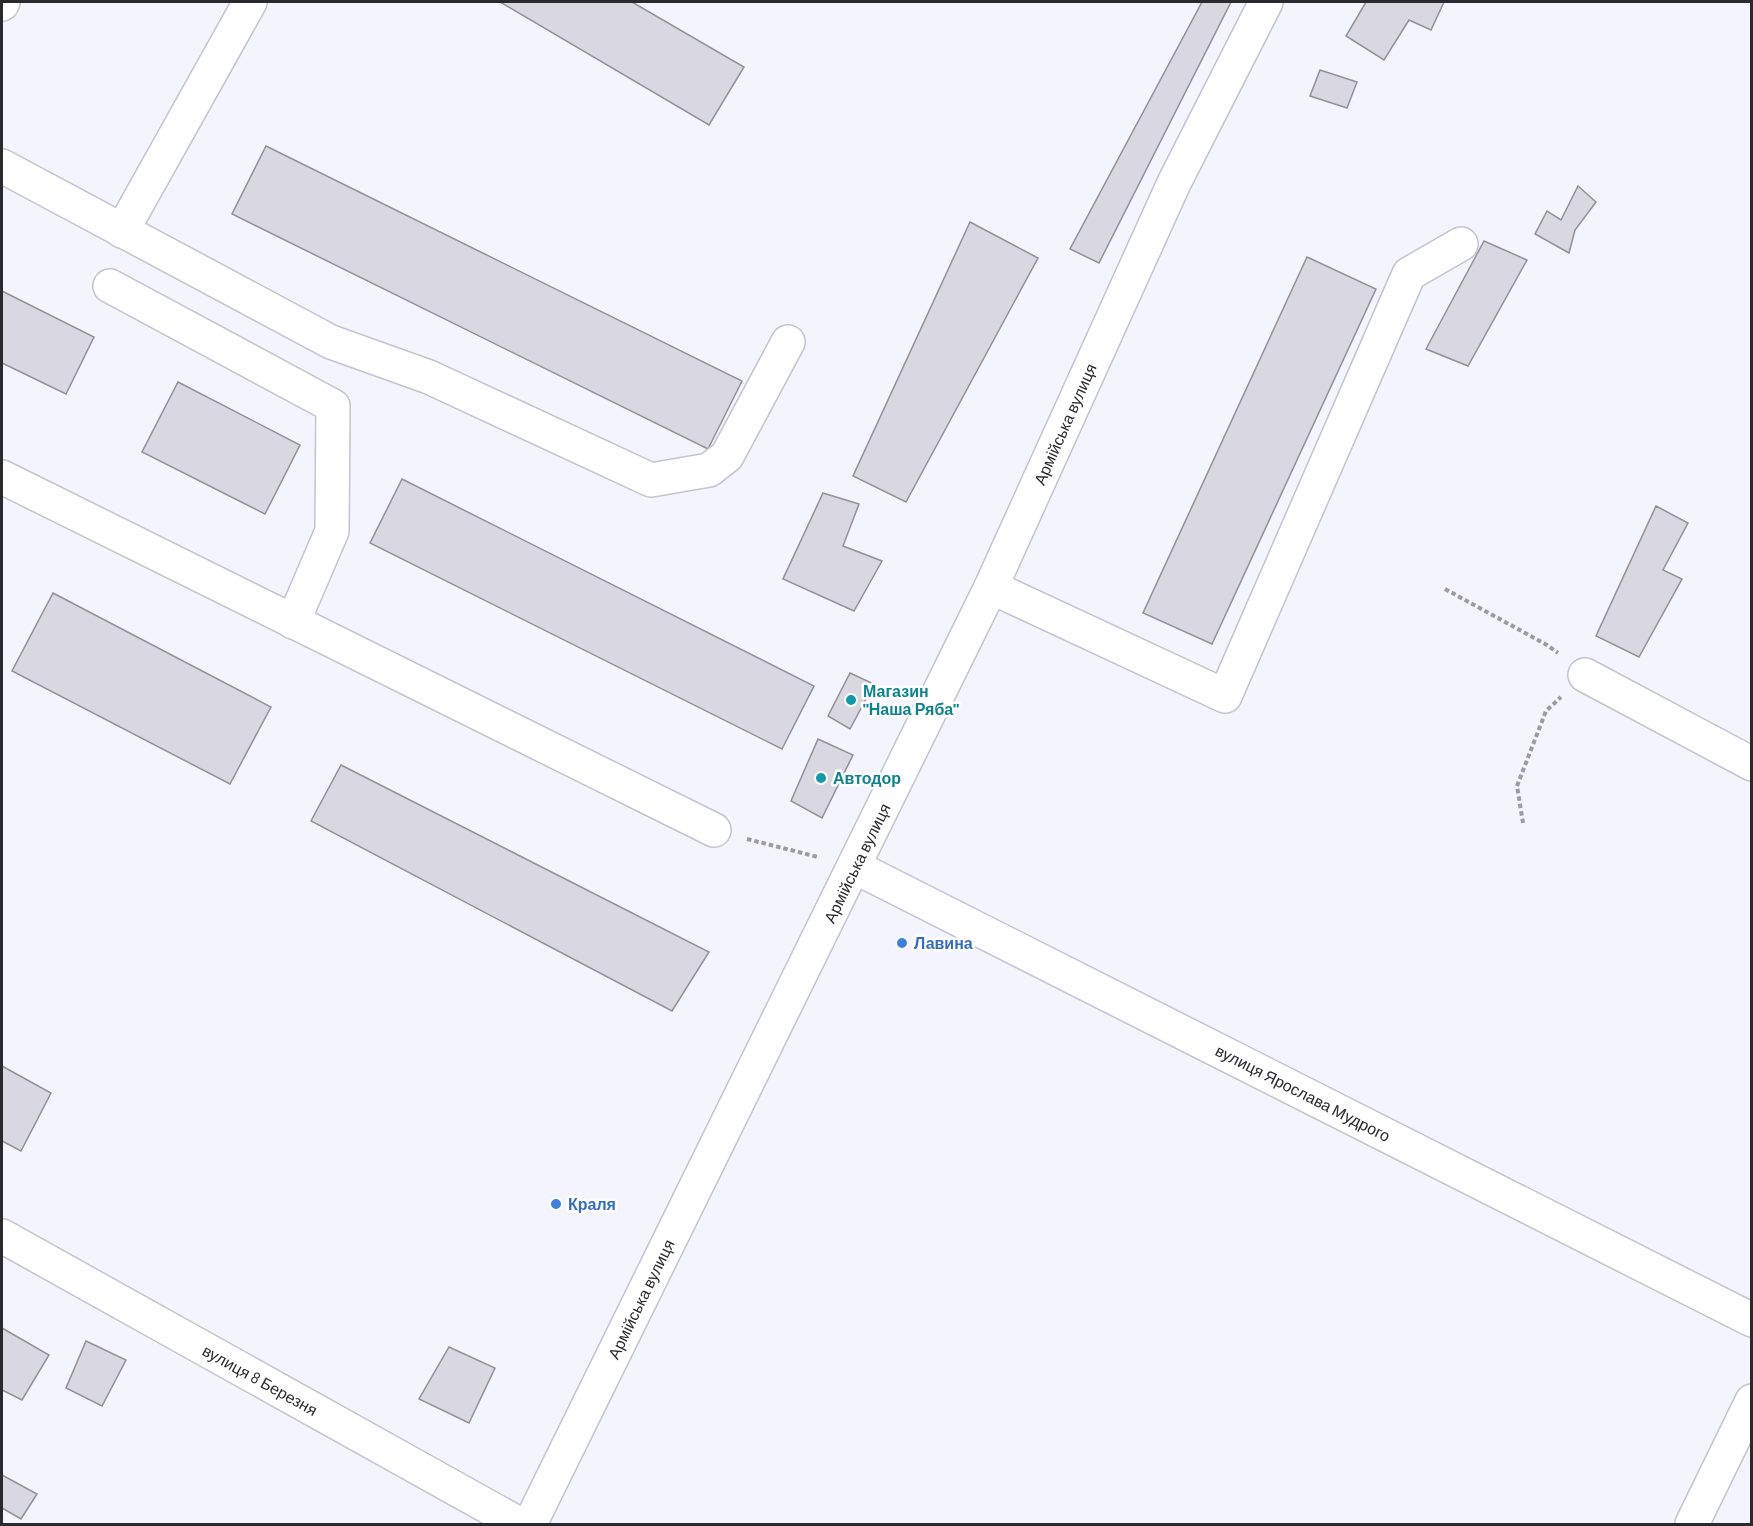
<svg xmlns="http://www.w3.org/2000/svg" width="1753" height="1526" viewBox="0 0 1753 1526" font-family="Barlow,sans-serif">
	<rect width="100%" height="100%" fill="#f3f4fd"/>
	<!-- building -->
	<g fill="#d9d7df" stroke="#929099" stroke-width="1.5">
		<polygon points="500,2 632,2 744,67 709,125"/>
		<polygon points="1202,2 1231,2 1099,263 1070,249"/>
		<polygon points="1366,2 1444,2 1431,30 1409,20 1384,60 1346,36"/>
		<polygon points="1320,70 1357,82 1347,108 1310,96"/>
		<polygon points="266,146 742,381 708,449 232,214"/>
		<polygon points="1578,186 1596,202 1575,230 1569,253 1535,234 1547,211 1561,220"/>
		<polygon points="970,222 1038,258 906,502 853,476"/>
		<polygon points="1484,241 1527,260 1468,366 1426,349"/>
		<polygon points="1307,257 1376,289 1212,644 1143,613"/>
		<polygon points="2,291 94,337 66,394 2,363"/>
		<polygon points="178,382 300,445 265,514 142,452"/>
		<polygon points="402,479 814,686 782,749 370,543"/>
		<polygon points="823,493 859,504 843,546 882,561 854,611 783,579"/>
		<polygon points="1656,506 1688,523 1663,570 1682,579 1639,657 1596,636"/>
		<polygon points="53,593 271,707 230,784 12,671"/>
		<polygon points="850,673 874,684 850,729 828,716"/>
		<polygon points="818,739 853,755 822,818 791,801"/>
		<polygon points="341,765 520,856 709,952 672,1011 311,821"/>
		<polygon points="2,1066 51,1093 21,1151 2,1141"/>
		<polygon points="2,1328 49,1355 22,1400 2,1390"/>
		<polygon points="86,1341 126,1360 102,1406 66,1388"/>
		<polygon points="449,1347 495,1368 469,1423 419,1399"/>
		<polygon points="2,1475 37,1494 21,1519 2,1508"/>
	</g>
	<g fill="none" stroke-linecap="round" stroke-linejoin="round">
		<!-- minor casing -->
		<g stroke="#c3c4cc" stroke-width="36">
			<g id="minor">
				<polyline points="2,4 3,2"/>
				<polyline points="2,166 331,342 429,377 651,480 709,470 727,456 788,342"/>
				<polyline points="122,231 250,2"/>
				<polyline points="110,286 333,406 332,531 293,622"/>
				<polyline points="2,477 714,830"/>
				<polyline points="991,587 1225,696 1409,274 1461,244"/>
				<polyline points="1585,675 1752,764"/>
				<polyline points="855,867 1752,1320"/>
				<polyline points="2,1236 519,1524"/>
				<polyline points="530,1524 991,587 1174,183 1266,2"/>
				<polyline points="1692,1524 1752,1401"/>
			</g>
		</g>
		<!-- path -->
		<g stroke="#9b9ca2" stroke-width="4" stroke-dasharray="4.5 3" stroke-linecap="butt">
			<polyline points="1445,589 1547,645 1558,653"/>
			<polyline points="1523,823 1517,786 1546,711 1561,697"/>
			<polyline points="747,839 818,857"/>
		</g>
		<!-- minor -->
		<use href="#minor" stroke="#fff" stroke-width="33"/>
	</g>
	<!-- markers -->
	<g fill="#0f9aa8" stroke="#fff" stroke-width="2">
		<circle cx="851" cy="700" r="6"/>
		<circle cx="821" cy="778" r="6"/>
	</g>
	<g fill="#3f7fe0" stroke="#fff" stroke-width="2">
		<circle cx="902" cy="943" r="6"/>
		<circle cx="556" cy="1204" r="6"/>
	</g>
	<g text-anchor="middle" stroke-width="5" stroke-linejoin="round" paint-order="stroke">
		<!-- street labels -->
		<g font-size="16" fill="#2a2a2e" stroke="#fff">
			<text transform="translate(1065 424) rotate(-66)" y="6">Армійська вулиця</text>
			<text transform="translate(857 863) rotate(-64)" y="6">Армійська вулиця</text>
			<text transform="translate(1303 1093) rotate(27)" y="6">вулиця Ярослава Мудрого</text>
			<text transform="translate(641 1299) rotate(-64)" y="6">Армійська вулиця</text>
			<text transform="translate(260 1380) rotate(29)" y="6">вулиця 8 Березня</text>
		</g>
		<!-- culture labels -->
		<g font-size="16" font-weight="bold" fill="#0d838f" stroke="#fff" text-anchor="start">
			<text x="863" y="697">Магазин<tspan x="863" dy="18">"Наша Ряба"</tspan></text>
			<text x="833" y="784">Автодор</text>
		</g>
		<!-- shop labels -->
		<g font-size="16" font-weight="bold" fill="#366cbe" stroke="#fff" text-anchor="start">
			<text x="914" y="949">Лавина</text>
			<text x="568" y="1210">Краля</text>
		</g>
	</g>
	<!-- border -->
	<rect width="1753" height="1526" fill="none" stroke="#2a2a2e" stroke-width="6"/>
</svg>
